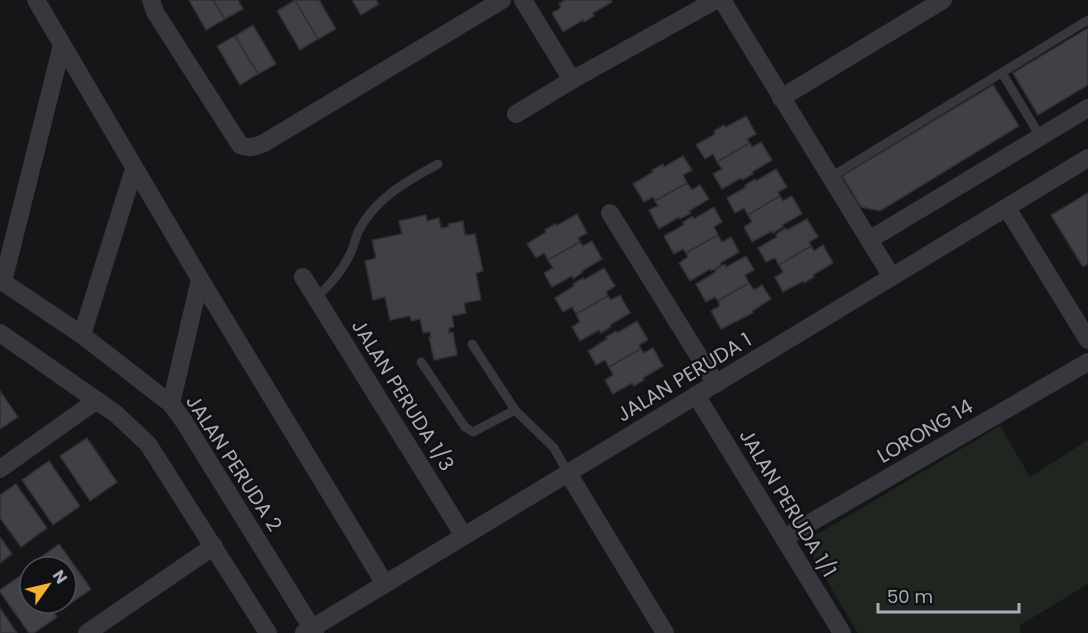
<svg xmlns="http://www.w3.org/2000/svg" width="1088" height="633" viewBox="0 0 1088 633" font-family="Poppins,sans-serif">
	<rect width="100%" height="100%" fill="#161618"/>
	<!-- green -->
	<polygon fill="#1e261f" points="1000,426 1030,477 1088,440 1088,584 1019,626 1021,633 858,633 804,542"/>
	<!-- building -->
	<g fill="#404145" stroke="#303034" stroke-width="1.5">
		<polygon points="189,0 213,0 225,19 206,30"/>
		<polygon points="213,0 238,0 243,9 225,19"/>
		<polygon points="295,0 318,39 300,50 277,11"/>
		<polygon points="295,0 319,0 336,29 318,39"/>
		<polygon points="352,0 376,0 379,4 361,15"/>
		<polygon points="565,0 611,0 612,2 593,13 594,16 584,22 583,20 563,32 552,13 561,8 559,4"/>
		<polygon points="253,25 276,64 258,74 235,36"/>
		<polygon points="1088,28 1088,85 1038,115 1013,73"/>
		<polygon points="235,36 258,74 240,85 217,46"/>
		<polygon points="993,85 1019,126 880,211 861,207 842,176"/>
		<polygon points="746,116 756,134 747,139 750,143 717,162 713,154 705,159 696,145 715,134 714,131 724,125 726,127"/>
		<polygon points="761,142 772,160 752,172 753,174 742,180 741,178 722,189 713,174 722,169 717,162 750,143 752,147"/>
		<polygon points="683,156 692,170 683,175 687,183 655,201 653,197 644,202 633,184 653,172 652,170 663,164 664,167"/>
		<polygon points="776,169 787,187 778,192 780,196 748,215 744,208 735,213 727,198 746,187 745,185 755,179 756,181"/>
		<polygon points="687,183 692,190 700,185 709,199 689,211 691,213 680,219 679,217 659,229 649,210 658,206 655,201"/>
		<polygon points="1088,193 1088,264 1083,267 1051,215"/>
		<polygon points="780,196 783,201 792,196 802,214 782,225 783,227 773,233 772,231 752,242 744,227 752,222 748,215"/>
		<polygon points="714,207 722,222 714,227 718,235 686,253 683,249 674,254 664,236 684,225 683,222 693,216 694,219"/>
		<polygon points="577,214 587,233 578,238 580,242 548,260 544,253 536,258 527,244 546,232 545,230 555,224 556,226"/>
		<polygon points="426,215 427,221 439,218 441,228 449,227 448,224 463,221 465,235 475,234 483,271 476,273 481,300 464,303 466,313 452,316 454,327 449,328 449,333 453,332 457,355 434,360 429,337 431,337 430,332 423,333 420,319 411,321 410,316 390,320 385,297 373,300 365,261 376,258 372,240 402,234 399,221"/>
		<polygon points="807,219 818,237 809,242 811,246 779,265 775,258 766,262 758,248 777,237 776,234 786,228 787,230"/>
		<polygon points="718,235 722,242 731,237 739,252 720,263 721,265 711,271 710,269 690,281 679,263 688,257 686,253"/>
		<polygon points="592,241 602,259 582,271 583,272 573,279 572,276 552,287 544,273 553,268 548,260 580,242 583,246"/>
		<polygon points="823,245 833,263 813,275 814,277 804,283 803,281 783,292 775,277 783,272 779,265 811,246 814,251"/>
		<polygon points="746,256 754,270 745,275 749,283 718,301 715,297 706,302 696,284 716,272 715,270 725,264 726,267"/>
		<polygon points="604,268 615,286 606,292 608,296 576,314 572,307 563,312 555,298 574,286 573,284 583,278 584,280"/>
		<polygon points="749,283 754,290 762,285 771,299 752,311 753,313 721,329 711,311 720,306 718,301"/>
		<polygon points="620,295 630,313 610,325 611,327 601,333 599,330 580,341 572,327 580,322 576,314 608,296 611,300"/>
		<polygon points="637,321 648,340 639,345 641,349 609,367 605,360 596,365 588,351 607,339 606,337 616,331 617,333"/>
		<polygon points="653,348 663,366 643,378 644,380 634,386 632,383 613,394 605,380 613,375 609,367 641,349 644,353"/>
		<polygon points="0,391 18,417 0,429"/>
		<polygon points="87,438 117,482 90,501 60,456"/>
		<polygon points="49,461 80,506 53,525 22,480"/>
		<polygon points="16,484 47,528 21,547 0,518 0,495"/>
		<polygon points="0,537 12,554 0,563"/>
		<polygon points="59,544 91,589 64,608 61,603 66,603 66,567 35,567 33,563"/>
		<polygon points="26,572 30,578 30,603 47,603 57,617 34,633 29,633 0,592 0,590"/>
		<polygon points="0,608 17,633 0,633"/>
	</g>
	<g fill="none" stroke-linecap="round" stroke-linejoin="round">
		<!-- service -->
		<g stroke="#37383d" stroke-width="9">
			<polyline points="1002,73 1040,136"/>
			<polyline points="829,178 1088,20"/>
			<path d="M316 298C330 284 342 272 350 254 354 247 355 239 358 232 374 199 407 181 438 164"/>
			<polyline points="472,344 515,410 554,448 568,473"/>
			<polyline points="421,362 465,427 473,432 515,410"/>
		</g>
		<!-- minor -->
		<g stroke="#37383d" stroke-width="18">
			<polyline points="36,0 200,279 385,584"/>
			<path d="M151 0 155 12 240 145C249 149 255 147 264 143L502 0"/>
			<polyline points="523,0 572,80 716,0"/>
			<polyline points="722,0 892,277"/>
			<polyline points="781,98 943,0"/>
			<polyline points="516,114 572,80"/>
			<polyline points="1007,208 1088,340"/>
			<polyline points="610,213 716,384"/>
			<polyline points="869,240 1088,108"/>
			<polyline points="303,277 464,536"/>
			<polyline points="0,280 82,335 171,404 183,420 315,633"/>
			<polyline points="3,282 62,45"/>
			<polyline points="0,333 116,414 148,444 268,633"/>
			<polyline points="82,335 134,169"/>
			<polyline points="696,395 842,633"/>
			<polyline points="171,404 200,279"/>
			<polyline points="0,469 97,400"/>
			<polyline points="568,473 665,633"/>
			<polyline points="784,538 1088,362"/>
			<polyline points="87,633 214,546"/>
			<polyline points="304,633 1088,158"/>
		</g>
	</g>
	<g text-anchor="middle" stroke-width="5" stroke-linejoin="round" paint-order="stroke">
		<!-- street labels -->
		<g font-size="20" fill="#a8adb8" stroke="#111113">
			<text transform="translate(684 377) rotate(-31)" y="7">JALAN PERUDA 1</text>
			<text transform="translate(403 395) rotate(58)" y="7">JALAN PERUDA 1/3</text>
			<text transform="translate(925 431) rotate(-30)" y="7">LORONG 14</text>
			<text transform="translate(234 463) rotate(57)" y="7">JALAN PERUDA 2</text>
			<text transform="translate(788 503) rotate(59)" y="7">JALAN PERUDA 1/1</text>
		</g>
	</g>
	<!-- north arrow -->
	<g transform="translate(48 585) rotate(56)"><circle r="28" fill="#111113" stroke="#4d4f55" stroke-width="1.5"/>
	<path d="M0-4.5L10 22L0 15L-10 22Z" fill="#f2b134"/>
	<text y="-9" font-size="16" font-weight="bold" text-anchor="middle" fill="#a8adb8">N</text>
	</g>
	<!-- scale -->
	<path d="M878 603v9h141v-9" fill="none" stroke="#a8adb8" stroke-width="3"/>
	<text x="887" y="603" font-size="18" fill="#a8adb8" stroke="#111113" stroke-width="4.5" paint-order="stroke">50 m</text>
</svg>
